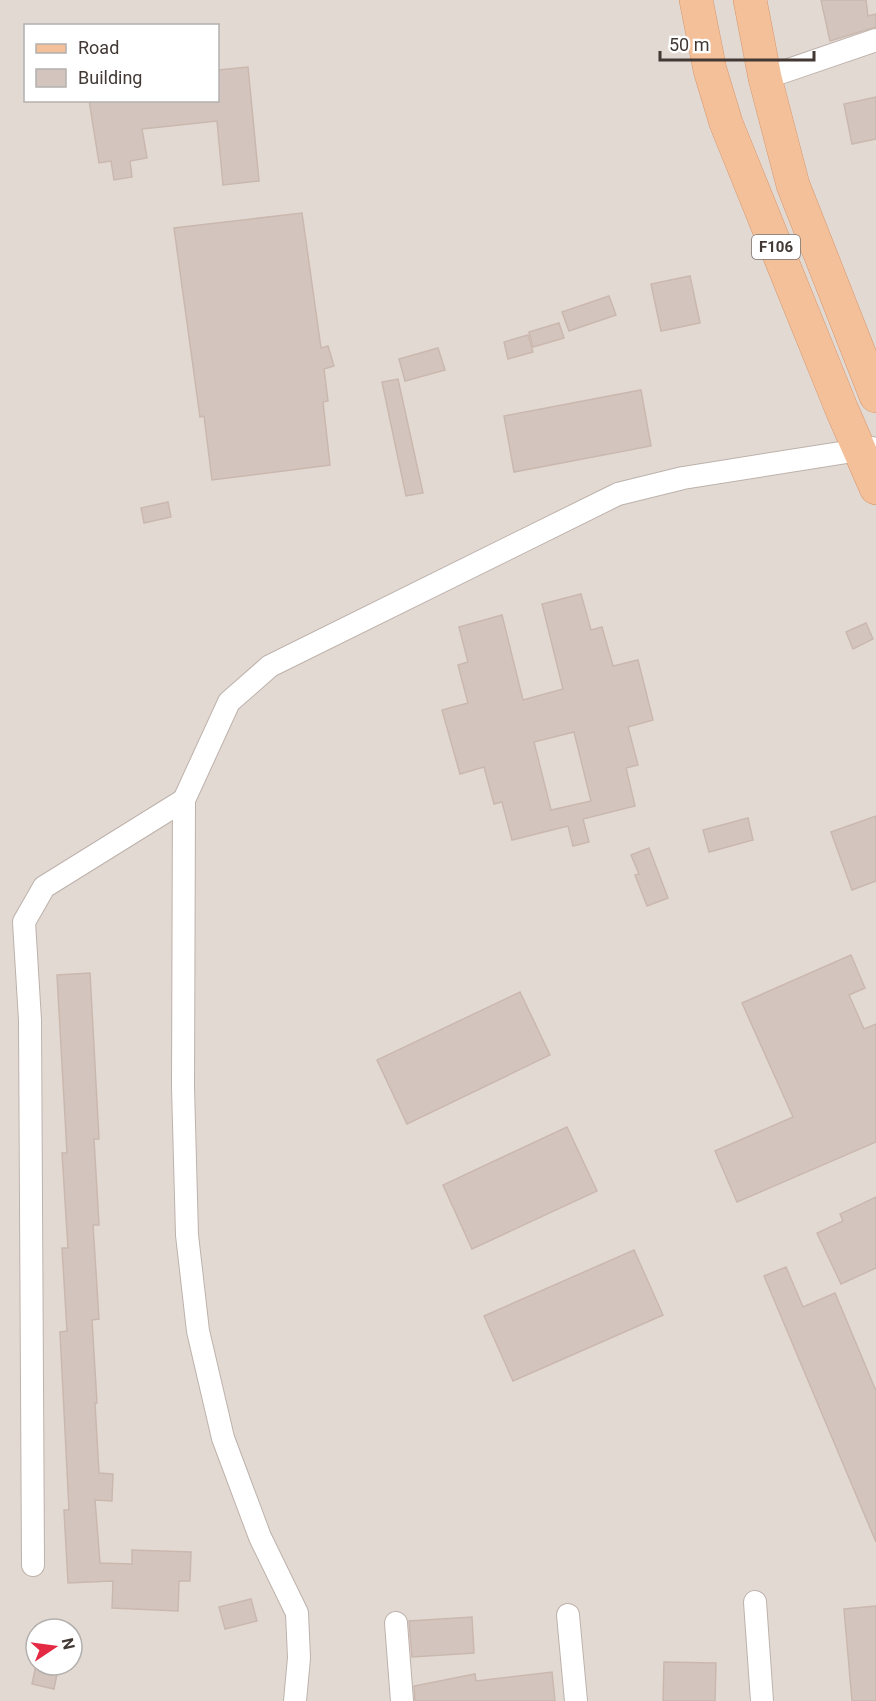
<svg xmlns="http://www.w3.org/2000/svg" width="876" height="1701" viewBox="0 0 876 1701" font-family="Roboto,sans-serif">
	<rect width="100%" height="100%" fill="#f0e9e4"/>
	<!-- residential -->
	<path fill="#e3d9d3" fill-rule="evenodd" d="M0 0H876V1701H0ZM26 26H218V100H26ZM36 1629H72V1665H36Z"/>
	<!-- building -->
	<g fill="#d3c5be" stroke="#cab8af" stroke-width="1.5" fill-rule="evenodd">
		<polygon points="821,0 866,0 868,16 876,14 876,27 830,41"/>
		<polygon points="248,67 259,181 223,185 217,121 142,129 147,158 130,161 132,177 114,180 111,161 99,163 89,100 218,100 218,70"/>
		<polygon points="876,97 876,139 852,144 844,104"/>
		<polygon points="302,213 321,348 328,346 334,366 324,369 328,401 323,402 330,465 212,480 204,416 200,417 174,228"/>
		<polygon points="690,276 700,323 661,331 651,284"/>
		<polygon points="609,296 616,315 569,331 562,312"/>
		<polygon points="559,323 564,338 533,347 529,332"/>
		<polygon points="528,335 533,352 508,359 504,342"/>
		<polygon points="438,348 445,370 405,381 399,359"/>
		<polygon points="398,379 423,493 406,496 382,382"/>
		<polygon points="641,390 651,446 514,472 504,416"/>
		<polygon points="168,502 171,517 144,523 141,508"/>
		<path d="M581 594 591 630 602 627 613 666 638 660 653 720 628 727 638 765 626 768 635 806 583 819 589 842 573 846 568 826 512 840 502 802 494 804 484 767 460 774 442 710 468 703 458 665 468 662 459 627 502 615 523 700 563 689 542 604ZM574 732 591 801 551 810 534 742Z"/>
		<polygon points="866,623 873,639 853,649 846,632"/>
		<polygon points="876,816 876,881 852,890 831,832"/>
		<polygon points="748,818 753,840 709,852 703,830"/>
		<polygon points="649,848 668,898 647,906 635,875 639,874 631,855"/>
		<polygon points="851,955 865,988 849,995 864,1029 876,1024 876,1142 737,1202 715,1151 793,1117 742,1003"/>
		<polygon points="90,973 99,1139 94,1139 99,1225 93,1225 99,1319 92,1320 97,1403 95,1403 99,1473 113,1474 112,1501 95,1500 100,1563 132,1564 132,1550 191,1552 190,1581 179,1581 178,1611 112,1608 113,1581 68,1583 64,1510 69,1510 60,1332 67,1331 62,1248 68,1248 62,1153 67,1153 57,975"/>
		<polygon points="520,992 550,1055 407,1124 377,1060"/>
		<polygon points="567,1127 597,1191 472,1249 443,1185"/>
		<polygon points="876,1197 876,1268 841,1284 817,1233 843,1221 840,1214"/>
		<polygon points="634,1250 663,1315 513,1381 484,1316"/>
		<polygon points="786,1267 803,1307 835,1293 876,1391 876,1542 764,1276"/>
		<polygon points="251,1599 257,1621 225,1629 219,1607"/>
		<polygon points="876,1606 876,1701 852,1701 844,1609"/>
		<polygon points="472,1617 474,1653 412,1657 409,1621"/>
		<polygon points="664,1662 716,1663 715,1701 663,1701"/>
		<polygon points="36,1665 58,1669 54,1689 32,1684"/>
		<polygon points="552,1672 555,1701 415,1701 414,1686 475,1674 476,1681"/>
	</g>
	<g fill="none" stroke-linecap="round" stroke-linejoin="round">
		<!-- minor casing -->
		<g stroke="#bdb2ab" stroke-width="24">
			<g id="minor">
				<polyline points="765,78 876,40"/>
				<polyline points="33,1565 30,1020 24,922 44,887 184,800"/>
				<polyline points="755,1602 762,1701"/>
				<polyline points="568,1615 576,1701"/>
				<polyline points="396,1623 402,1701"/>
				<polyline points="295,1701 299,1658 297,1613 260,1537 223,1438 198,1331 187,1235 183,1087 184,800 229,702 270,666 618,494 683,478 872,448"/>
			</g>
		</g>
		<!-- primary casing -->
		<g stroke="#d6976d" stroke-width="34">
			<g id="primary">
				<polyline points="696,0 710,70 726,123 842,410 876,488"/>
				<polyline points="750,0 765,78 793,185 876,396"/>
			</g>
		</g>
		<!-- minor -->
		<use href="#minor" stroke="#fff" stroke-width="22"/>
		<!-- primary -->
		<use href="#primary" stroke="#f3c09a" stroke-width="33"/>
	</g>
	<g text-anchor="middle" stroke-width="4.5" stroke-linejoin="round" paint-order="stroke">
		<!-- shield labels -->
		<rect fill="#fff" stroke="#7b7472" stroke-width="1.5" x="752" y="235" width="48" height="24" rx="4.5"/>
		<g font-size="15" font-weight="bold" fill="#423935">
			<text x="776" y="252">F106</text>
		</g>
	</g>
	<!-- legend -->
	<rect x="24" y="24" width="195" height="78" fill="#ffffff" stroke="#b3b0ae" stroke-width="1.5"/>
	<rect x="36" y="44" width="30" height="9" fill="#f3c09a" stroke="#b3b0ae" stroke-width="1.5"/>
	<text x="78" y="54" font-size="18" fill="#423935">Road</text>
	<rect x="36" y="69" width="30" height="18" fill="#d3c5be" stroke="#b3b0ae" stroke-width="1.5"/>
	<text x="78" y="84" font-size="18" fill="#423935">Building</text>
	<!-- north arrow -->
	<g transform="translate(54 1647) rotate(77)"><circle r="28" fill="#ffffff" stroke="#b3b0ae" stroke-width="1.5"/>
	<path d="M0-4.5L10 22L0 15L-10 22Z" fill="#e32943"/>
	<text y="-9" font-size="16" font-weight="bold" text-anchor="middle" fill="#423935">N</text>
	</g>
	<!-- scale -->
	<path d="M660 51v9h154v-9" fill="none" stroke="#423935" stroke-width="3"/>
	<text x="669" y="51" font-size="18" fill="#423935" stroke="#ffffff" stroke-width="4.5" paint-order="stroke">50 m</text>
</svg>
